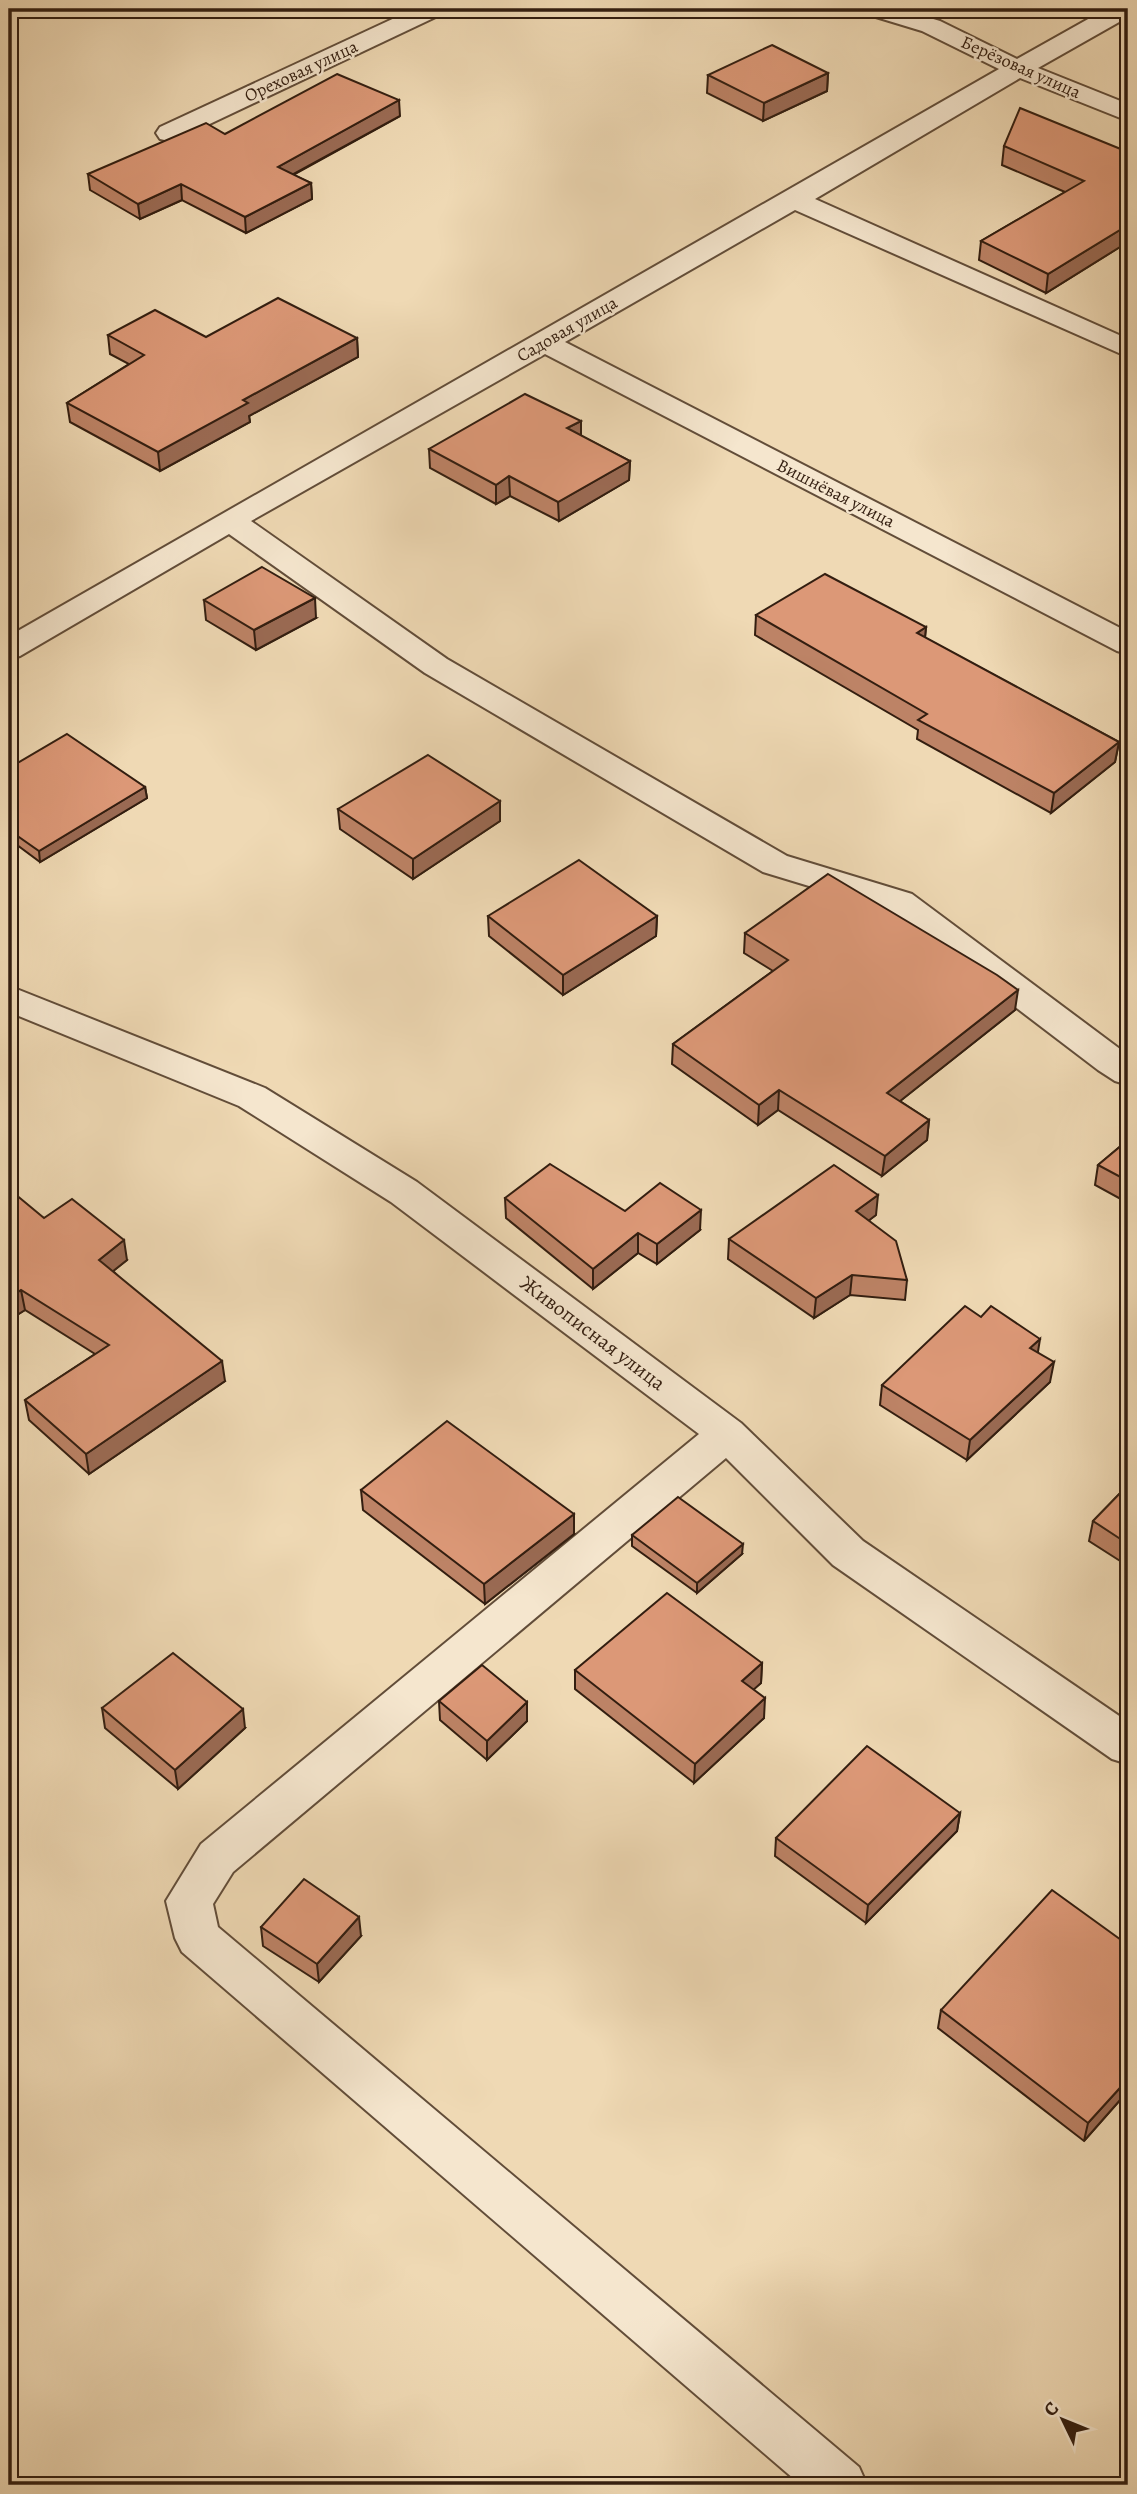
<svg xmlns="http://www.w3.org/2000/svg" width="1137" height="2494" viewBox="0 0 1137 2494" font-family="Alegreya,serif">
	<rect width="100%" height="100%" fill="#efd9b4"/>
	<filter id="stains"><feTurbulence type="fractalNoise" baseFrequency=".00286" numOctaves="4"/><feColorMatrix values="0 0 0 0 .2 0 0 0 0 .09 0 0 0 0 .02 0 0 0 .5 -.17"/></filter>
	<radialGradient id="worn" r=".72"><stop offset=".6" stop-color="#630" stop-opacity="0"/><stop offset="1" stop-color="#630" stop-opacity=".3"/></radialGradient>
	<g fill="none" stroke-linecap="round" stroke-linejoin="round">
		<!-- minor casing -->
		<g stroke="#624d39" stroke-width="4">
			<g id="minor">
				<polygon points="414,9 445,9 442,14 178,139 169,141 160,139 156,133 160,127"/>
				<polygon points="863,9 900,9 940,21 1017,59 1106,9 1128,9 1128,17 1038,68 1128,104 1128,121 1020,78 815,199 1128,339 1128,357 795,210 565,342 1128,632 1128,654 1117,651 545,354 251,521 447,659 787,856 912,894 1128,1055 1128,1085 1115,1081 1098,1070 888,910 763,872 425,673 229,534 20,656 9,659 9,636 999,69 922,31 866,14"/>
				<polygon points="9,986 265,1088 417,1182 741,1423 863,1541 1128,1722 1128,1764 1112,1759 833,1565 726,1458 233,1872 213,1904 218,1927 859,2467 867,2485 801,2485 182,1952 175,1938 166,1901 201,1844 699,1434 391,1202 239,1106 9,1012"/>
			</g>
		</g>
		<!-- minor -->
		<use href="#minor" fill="#f5e6ce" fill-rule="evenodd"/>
	</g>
	<!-- wall -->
	<g fill="#bd8366" stroke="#331e10" stroke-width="2">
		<polygon points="828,73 827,91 763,121 707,93 708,75"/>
		<polygon points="400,116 293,175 311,183 312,199 246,233 182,200 140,219 90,190 88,174 225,134"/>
		<polygon points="1004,146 1128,152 1128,242 1046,293 979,260 981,241 1065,192 1002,165"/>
		<polygon points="108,335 206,337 357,338 358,357 249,416 250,422 160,471 70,422 67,403 129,364 110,354"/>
		<polygon points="581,421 581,436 630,461 629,480 559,521 510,496 496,504 430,468 429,449"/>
		<polygon points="204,600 316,618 256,650 206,620"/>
		<polygon points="756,615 926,627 925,638 1119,742 1115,762 1051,813 917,739 918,730 755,635"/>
		<polygon points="9,768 145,787 147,798 40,862 9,839"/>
		<polygon points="500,801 500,821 413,879 340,829 338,809"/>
		<polygon points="488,916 657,916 656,936 563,995 489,936"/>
		<polygon points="745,933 1015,1010 900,1101 929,1120 927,1140 882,1176 778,1110 758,1125 672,1064 673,1044 773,971 744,953"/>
		<polygon points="1128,1140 1128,1203 1095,1185 1098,1165"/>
		<polygon points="505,1198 625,1211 700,1230 657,1264 638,1253 593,1289 506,1218"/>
		<polygon points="876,1215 869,1220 907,1280 905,1300 850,1295 814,1318 728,1259 729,1239"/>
		<polygon points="44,1218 127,1260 113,1271 225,1381 89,1474 29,1420 25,1400 95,1354 25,1310 9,1320"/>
		<polygon points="1038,1352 1050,1382 967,1460 880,1405 882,1385"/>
		<polygon points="1128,1485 1128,1566 1089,1541 1093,1521"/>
		<polygon points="361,1490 574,1534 485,1604 363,1510"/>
		<polygon points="632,1535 742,1554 697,1593 632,1546"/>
		<polygon points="762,1663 761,1683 753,1689 764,1718 694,1783 575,1689 575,1670"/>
		<polygon points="439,1701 527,1702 527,1721 487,1760 440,1720"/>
		<polygon points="102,1708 245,1728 178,1789 105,1728"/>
		<polygon points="960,1813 957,1831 866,1923 775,1856 776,1838"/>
		<polygon points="261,1927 361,1936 319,1982 263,1946"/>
		<polygon points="941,2010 1128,2091 1084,2141 938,2028"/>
	</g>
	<!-- shaded-wall -->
	<g fill="#9a6a53" stroke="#331e10" stroke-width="2">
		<polygon points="828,73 827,91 763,121 764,103"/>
		<polygon points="399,100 400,116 279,182 278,167"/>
		<polygon points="311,183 312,199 246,233 245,217"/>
		<polygon points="181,184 182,200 140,219 138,204"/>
		<polygon points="1128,225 1128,242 1046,293 1048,274"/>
		<polygon points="357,338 358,357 249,416 250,422 160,471 158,452 243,400"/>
		<polygon points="581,421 581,440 567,428"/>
		<polygon points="630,461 629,480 559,521 558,502"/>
		<polygon points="509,476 510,496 496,504 496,485"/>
		<polygon points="315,598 316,618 256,650 254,630"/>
		<polygon points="926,627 924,647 917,633"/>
		<polygon points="1119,742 1115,762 1051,813 1054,793"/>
		<polygon points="145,787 147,798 40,862 39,851"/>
		<polygon points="500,801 500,821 413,879 413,859"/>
		<polygon points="657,916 656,936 563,995 563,975"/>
		<polygon points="1018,990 1015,1010 885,1113 887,1093"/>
		<polygon points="779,1090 778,1110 758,1125 759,1105"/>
		<polygon points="929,1120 927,1140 882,1176 885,1156"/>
		<polygon points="878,1195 876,1215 855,1231 856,1211"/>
		<polygon points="701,1210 700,1230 657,1264 657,1244"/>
		<polygon points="638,1233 638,1253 593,1289 593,1269"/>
		<polygon points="124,1240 127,1260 102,1280 99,1260"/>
		<polygon points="852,1275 850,1295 814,1318 816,1298"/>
		<polygon points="21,1290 25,1310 9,1320 9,1298"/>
		<polygon points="1040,1339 1037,1358 1030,1348"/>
		<polygon points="222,1361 225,1381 89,1474 86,1454"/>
		<polygon points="1054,1362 1050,1382 967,1460 970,1440"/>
		<polygon points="574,1514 574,1534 485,1604 484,1584"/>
		<polygon points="743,1544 742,1554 697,1593 697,1583"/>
		<polygon points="762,1663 761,1683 741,1701 742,1681"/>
		<polygon points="765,1698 764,1718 694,1783 695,1764"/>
		<polygon points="527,1702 527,1721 487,1760 487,1741"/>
		<polygon points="243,1709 245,1728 178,1789 175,1770"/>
		<polygon points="960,1813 957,1831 866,1923 868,1905"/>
		<polygon points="359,1917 361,1936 319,1982 317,1964"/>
		<polygon points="9,2007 12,2019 9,2022"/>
		<polygon points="1128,2079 1128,2091 1084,2141 1088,2123"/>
	</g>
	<!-- building -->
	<g fill="#dc9877" stroke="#331e10" stroke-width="2">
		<polygon points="772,45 828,73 764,103 708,75"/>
		<polygon points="337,74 399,100 278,167 311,183 245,217 181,184 138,204 88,174 206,123 225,134"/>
		<polygon points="1020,108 1128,152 1128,225 1048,274 981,241 1084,181 1004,146"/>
		<polygon points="278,298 357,338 243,400 248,403 158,452 67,403 144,355 108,335 155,310 206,337"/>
		<polygon points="525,394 581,421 567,428 630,461 558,502 509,476 496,485 429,449"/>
		<polygon points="262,567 315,598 254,630 204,600"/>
		<polygon points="825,574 926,627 917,633 1119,742 1054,793 918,720 927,714 756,615"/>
		<polygon points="67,734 145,787 39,851 9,830 9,768"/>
		<polygon points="428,755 500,801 413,859 338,809"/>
		<polygon points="579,860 657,916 563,975 488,916"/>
		<polygon points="828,874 997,975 1018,990 887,1093 929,1120 885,1156 779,1090 759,1105 673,1044 788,960 745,933"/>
		<polygon points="1128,1140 1128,1181 1098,1165"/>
		<polygon points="550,1164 625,1211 660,1183 701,1210 657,1244 638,1233 593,1269 505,1198"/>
		<polygon points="834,1165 878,1195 856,1211 896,1241 907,1280 852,1275 816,1298 729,1239"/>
		<polygon points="9,1189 44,1218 72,1199 124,1240 99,1260 222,1361 86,1454 25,1400 109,1345 21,1290 9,1298"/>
		<polygon points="965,1306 981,1317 991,1306 1040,1339 1030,1348 1054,1362 970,1440 882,1385"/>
		<polygon points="447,1421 574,1514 484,1584 361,1490"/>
		<polygon points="1128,1485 1128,1544 1093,1521"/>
		<polygon points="678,1497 743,1544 697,1583 632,1535"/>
		<polygon points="667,1593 762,1663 742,1681 765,1698 695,1764 575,1670"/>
		<polygon points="173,1653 243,1709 175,1770 102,1708"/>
		<polygon points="482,1665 527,1702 487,1741 439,1701"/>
		<polygon points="867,1746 960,1813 868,1905 776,1838"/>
		<polygon points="304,1879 359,1917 317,1964 261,1927"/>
		<polygon points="1052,1890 1128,1945 1128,2079 1088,2123 941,2010"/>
	</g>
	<g text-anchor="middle" stroke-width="5" stroke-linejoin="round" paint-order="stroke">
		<!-- far-street labels -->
		<g font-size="18" fill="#331e10" stroke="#f5e6ce">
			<text transform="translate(1021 67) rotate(24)" y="6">Берёзовая улица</text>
			<text transform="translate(301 71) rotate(-25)" y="6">Ореховая улица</text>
			<text transform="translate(567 329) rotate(-30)" y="6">Садовая улица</text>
			<text transform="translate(836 493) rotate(27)" y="6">Вишнёвая улица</text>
		</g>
		<!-- street labels -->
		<g font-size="21" fill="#331e10" stroke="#f5e6ce">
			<text transform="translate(593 1333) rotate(37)" y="7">Живописная улица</text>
		</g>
	</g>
	<!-- margin -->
	<rect width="1137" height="2494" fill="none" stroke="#efd9b4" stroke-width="35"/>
	<rect x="10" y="10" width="1116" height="2473" fill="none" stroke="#331e10" stroke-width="3.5"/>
	<rect x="18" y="18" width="1102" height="2459" fill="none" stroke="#331e10" stroke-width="2"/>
	<!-- north arrow -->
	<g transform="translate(1063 2420) rotate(313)" stroke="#f5e6ce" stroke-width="5" paint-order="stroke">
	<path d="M0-5L12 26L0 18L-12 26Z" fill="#331e10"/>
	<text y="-10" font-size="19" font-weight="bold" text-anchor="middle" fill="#331e10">С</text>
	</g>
	<rect width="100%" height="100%" filter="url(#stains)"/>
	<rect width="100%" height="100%" fill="url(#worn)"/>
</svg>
